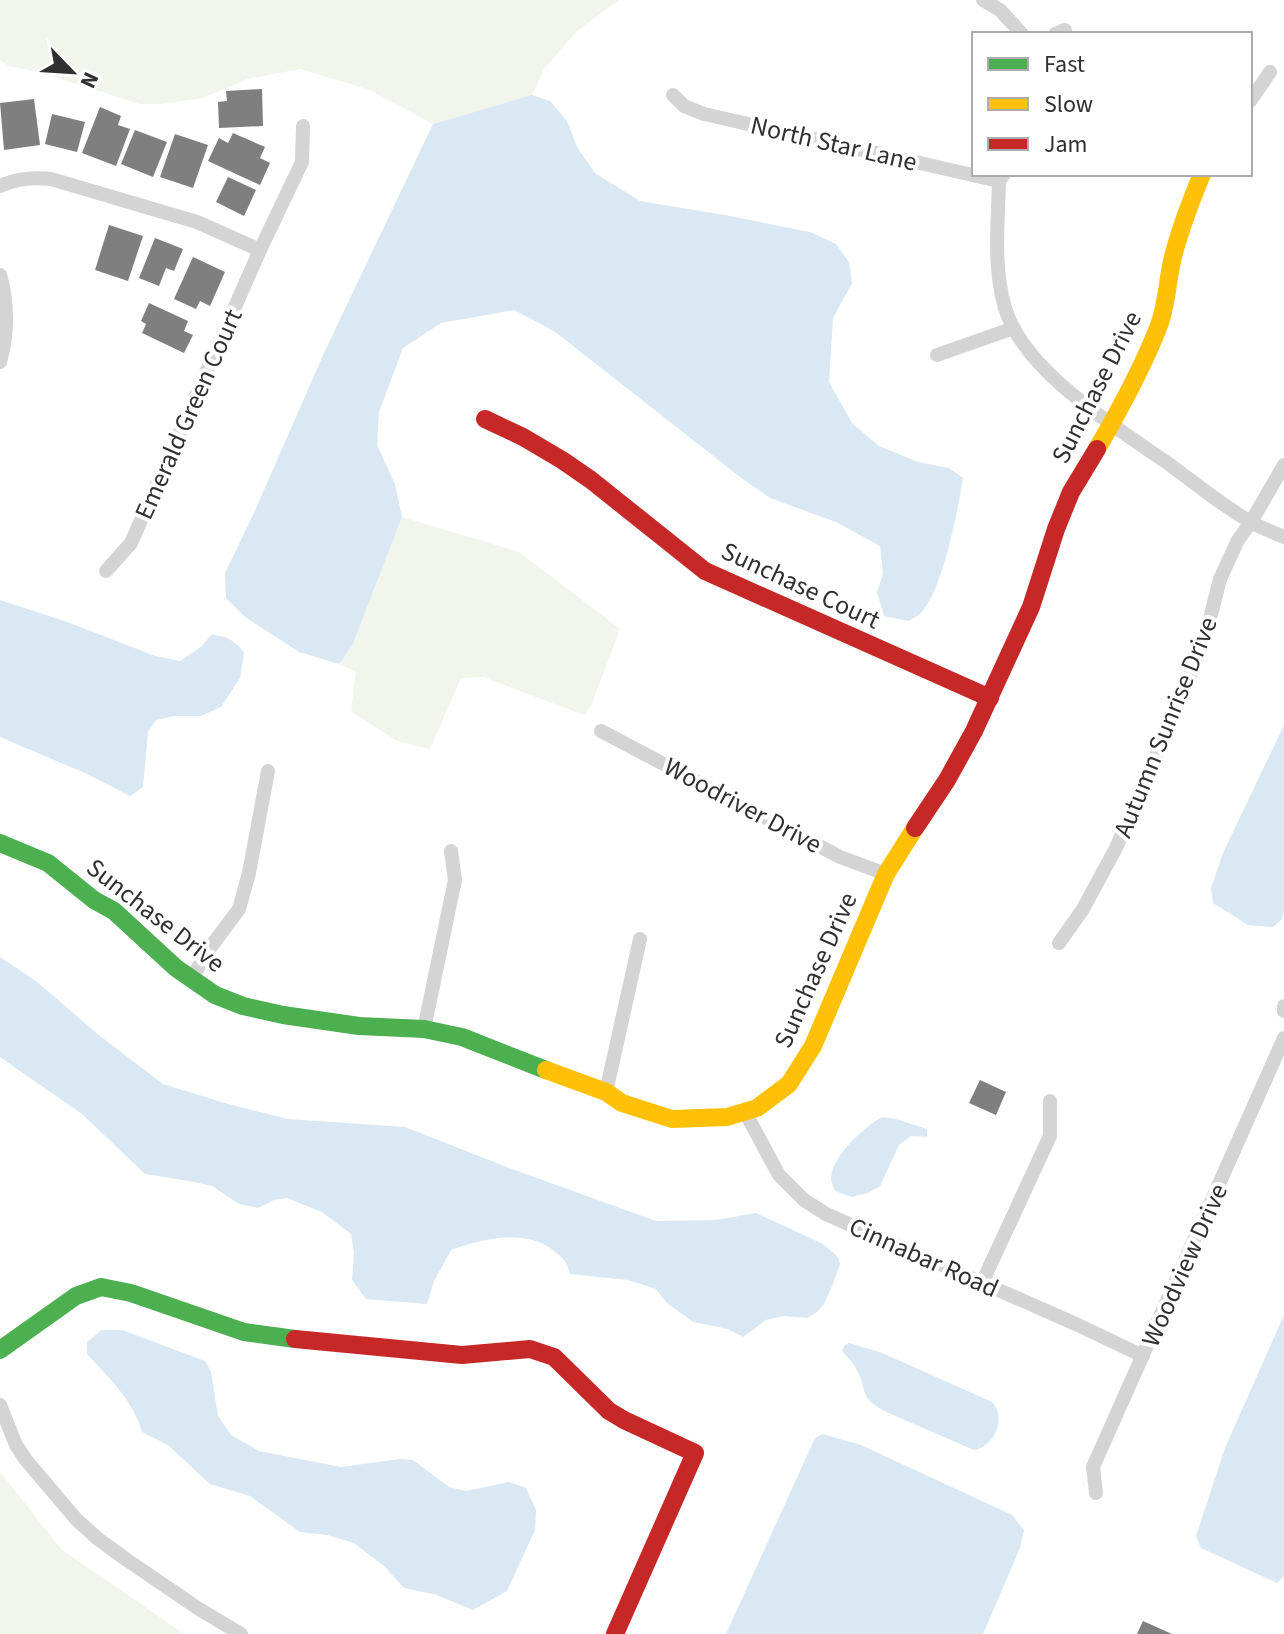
<svg xmlns="http://www.w3.org/2000/svg" width="1284" height="1634" viewBox="0 0 1284 1634" font-family="'Source Sans 3',sans-serif">
	<rect width="100%" height="100%" fill="#fff"/>
	<!-- green -->
	<g fill="#f1f5ec">
		<polygon points="0,0 619,0 577,31 544,69 532,95 433,124 370,90 300,69 247,79 203,98 161,104 140,104 38,72 9,66 0,60"/>
		<polygon points="402,517 519,552 620,629 591,706 584,715 483,677 461,678 430,749 397,741 351,711 356,672 339,664 352,646"/>
		<polygon points="0,1472 61,1549 184,1634 0,1634"/>
	</g>
	<!-- water -->
	<g fill="#d9e8f2">
		<path d="M532 95 550 101 567 121 577 147 595 173 640 201 725 215 810 232 836 244 849 262 852 283 833 318 829 382 852 423 879 446 918 462 949 468 963 478C958 510 942 593 920 614 917 617 913 618 909 621L884 616 877 592 883 574 880 546 836 522 770 498 744 480 554 331 514 310 441 323 403 348 379 412 377 445 395 484 402 517 352 646 339 664 299 652 245 617 226 598 225 573 253 515 324 353 433 124Z"/>
		<path d="M0 600 70 623 155 656 180 661 201 647 212 634C227 638 235 639 244 653L240 678 221 707 201 716H174L156 720 148 732 143 787 130 796 85 773 0 737Z"/>
		<polygon points="1284,725 1284,910 1282,919 1273,927 1248,925 1213,903 1211,888 1223,853"/>
		<path d="M0 957 36 981 100 1036 163 1084 228 1104 288 1119 405 1127 512 1169 656 1221 716 1220 756 1213 823 1244 838 1257 840 1264 833 1284 824 1304 817 1312 807 1318 783 1316 766 1320 743 1337 728 1329 693 1322 667 1303 656 1289 628 1280 570 1274C566 1260 564 1259 553 1250 523 1228 483 1239 451 1250L434 1281 427 1304 366 1299 352 1280 354 1252 351 1234 322 1212 287 1198 274 1200 258 1208 239 1204 212 1186 190 1181 145 1174 82 1114 0 1057Z"/>
		<path d="M882 1117 896 1119 927 1129V1137L911 1136 899 1145 880 1186 868 1193 852 1197 835 1191C834 1187 831 1182 831 1178 832 1156 864 1127 882 1117Z"/>
		<polygon points="1284,1315 1284,1577 1277,1583 1201,1548 1196,1536 1225,1448"/>
		<path d="M102 1330H122L205 1361 211 1372 218 1416 231 1435 259 1451 341 1467 400 1459 413 1460 449 1487 466 1491 509 1482 526 1488 536 1510 535 1530 507 1591 473 1610 437 1595 404 1588 384 1566 354 1543 327 1535 300 1532 250 1496 210 1484 168 1445 142 1432C133 1400 109 1378 87 1354V1342Z"/>
		<path d="M849 1343 880 1352 992 1402C1007 1417 995 1447 974 1450L884 1411C856 1395 869 1389 855 1367 852 1361 846 1356 842 1351L845 1345Z"/>
		<polygon points="822,1434 861,1445 1012,1515 1024,1530 1020,1548 983,1634 726,1634 815,1438"/>
	</g>
	<!-- building -->
	<g fill="#7f7f7f">
		<polygon points="262,89 263,126 219,128 218,102 227,101 226,91"/>
		<polygon points="34,99 40,145 4,150 0,103"/>
		<polygon points="100,107 121,116 118,125 130,129 116,166 82,153"/>
		<polygon points="52,114 85,122 77,152 45,144"/>
		<polygon points="135,130 167,142 153,177 121,164"/>
		<polygon points="233,133 265,147 260,158 270,163 260,185 208,161 219,138 228,143"/>
		<polygon points="175,134 208,145 193,188 160,177"/>
		<polygon points="228,177 256,190 244,216 216,202"/>
		<polygon points="109,225 143,236 128,281 95,270"/>
		<polygon points="155,238 183,249 174,271 166,268 159,286 139,278"/>
		<polygon points="193,257 225,272 210,306 200,301 196,309 174,299"/>
		<polygon points="149,303 188,321 184,331 193,335 184,353 142,333 146,324 141,321"/>
		<polygon points="980,1080 1006,1092 996,1115 969,1103"/>
		<polygon points="1143,1621 1172,1634 1137,1634"/>
	</g>
	<g fill="none" stroke-linecap="round" stroke-linejoin="round">
		<!-- street -->
		<g stroke="#d4d4d4" stroke-width="14">
			<polyline points="983,0 1000,10 1022,34"/>
			<polyline points="1055,34 1065,30"/>
			<polyline points="673,95 684,106 704,114 999,181"/>
			<polyline points="1250,101 1270,72"/>
			<path d="M1004 174 999 181C998 222 993 268 1005 308 1024 371 1114 426 1166 462 1194 482 1221 505 1251 522 1261 528 1273 532 1284 537"/>
			<path d="M0 186C17 178 33 177 51 179L197 222 260 250"/>
			<path d="M0 275C8 302 8 335 0 362"/>
			<polyline points="937,355 1014,328"/>
			<polyline points="106,571 131,543 260,250 302,162 303,126"/>
			<polyline points="601,731 840,857 886,874"/>
			<polyline points="1059,943 1083,909 1116,848 1193,669 1205,638 1220,579 1238,540 1251,522 1284,465"/>
			<polyline points="192,979 204,956 239,909 249,873 268,771"/>
			<polyline points="1284,1006 1284,1011"/>
			<polyline points="424,1029 455,880 451,851"/>
			<polyline points="606,1092 640,939"/>
			<polyline points="745,1112 779,1175 804,1200 826,1214 1078,1325 1143,1356"/>
			<polyline points="982,1283 1050,1136 1050,1101"/>
			<polyline points="0,1405 16,1445 26,1460 76,1519 98,1539 127,1560 199,1609 241,1634"/>
			<polyline points="1096,1493 1093,1467 1284,1038"/>
		</g>
		<!-- fast -->
		<g stroke="#4caf50" stroke-width="18">
			<polyline points="0,843 48,863 94,900 114,911 176,968 215,995 243,1006 283,1015 359,1026 424,1029 462,1037 546,1070"/>
			<polyline points="0,1350 76,1296 101,1287 131,1293 244,1332 295,1339"/>
		</g>
		<!-- slow -->
		<g stroke="#ffc107" stroke-width="18">
			<path d="M1097 449C1119 411 1142 369 1158 328 1167 306 1167 283 1172 261 1179 231 1190 203 1202 174"/>
			<polyline points="546,1070 606,1092 622,1103 672,1119 727,1117 757,1108 789,1084 813,1046 886,874 915,828"/>
		</g>
		<!-- jam -->
		<g stroke="#c62828" stroke-width="18">
			<polyline points="485,419 523,437 562,460 591,480 705,571 990,698"/>
			<polyline points="915,828 947,780 974,731 1031,607 1056,529 1071,492 1097,449"/>
			<polyline points="295,1339 462,1355 530,1349 554,1357 609,1411 624,1420 695,1453 615,1634"/>
		</g>
	</g>
	<g text-anchor="middle" stroke-width="8" stroke-linejoin="round" paint-order="stroke">
		<!-- street labels -->
		<g font-size="26" fill="#303030" stroke="#fff">
			<text transform="translate(834 143) rotate(13)" y="9">North Star Lane</text>
			<text transform="translate(1096 387) rotate(-63)" y="9">Sunchase Drive</text>
			<text transform="translate(188 414) rotate(-66)" y="9">Emerald Green Court</text>
			<text transform="translate(801 585) rotate(25)" y="9">Sunchase Court</text>
			<text transform="translate(1165 727) rotate(-68)" y="9">Autumn Sunrise Drive</text>
			<text transform="translate(743 805) rotate(28)" y="9">Woodriver Drive</text>
			<text transform="translate(156 915) rotate(38)" y="9">Sunchase Drive</text>
			<text transform="translate(815 970) rotate(-66)" y="9">Sunchase Drive</text>
			<text transform="translate(924 1257) rotate(24)" y="9">Cinnabar Road</text>
			<text transform="translate(1184 1265) rotate(-66)" y="9">Woodview Drive</text>
		</g>
	</g>
	<!-- legend -->
	<rect x="972" y="32" width="280" height="144" fill="#ffffff" stroke="#acacac" stroke-width="2"/>
	<rect x="988" y="58" width="40" height="12" fill="#4caf50" stroke="#acacac" stroke-width="2"/>
	<text x="1044" y="72" font-size="24" fill="#303030">Fast</text>
	<rect x="988" y="98" width="40" height="12" fill="#ffc107" stroke="#acacac" stroke-width="2"/>
	<text x="1044" y="112" font-size="24" fill="#303030">Slow</text>
	<rect x="988" y="138" width="40" height="12" fill="#c62828" stroke="#acacac" stroke-width="2"/>
	<text x="1044" y="152" font-size="24" fill="#303030">Jam</text>
	<!-- north arrow -->
	<g transform="translate(72 72) rotate(115)" stroke="#ffffff" stroke-width="6" paint-order="stroke">
	<path d="M0-6L14 30L0 20L-14 30Z" fill="#303030"/>
	<text y="-12" font-size="22" font-weight="bold" text-anchor="middle" fill="#303030">N</text>
	</g>
</svg>
